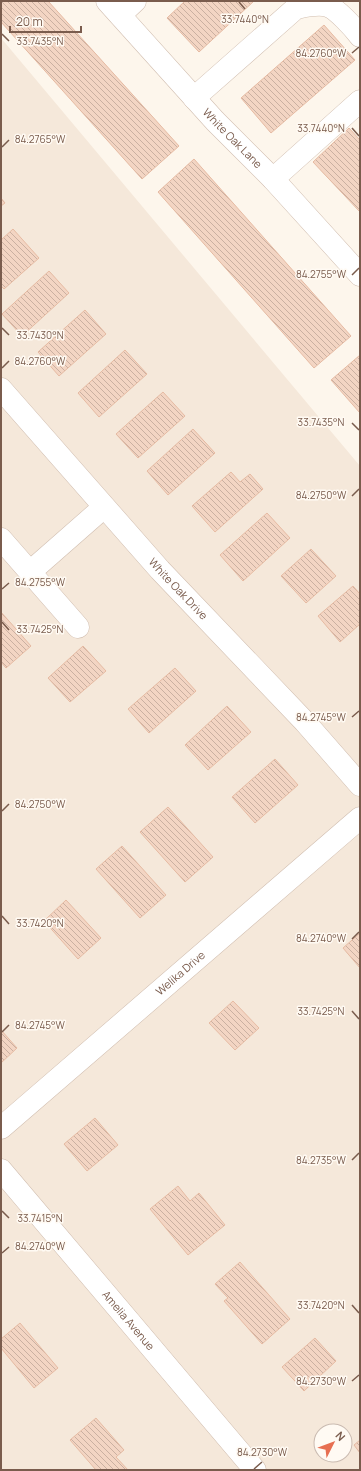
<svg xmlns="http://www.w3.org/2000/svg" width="361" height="1471" viewBox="0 0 361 1471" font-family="Manrope,sans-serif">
	<defs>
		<pattern id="building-back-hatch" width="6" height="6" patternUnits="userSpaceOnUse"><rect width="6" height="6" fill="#f3d5c3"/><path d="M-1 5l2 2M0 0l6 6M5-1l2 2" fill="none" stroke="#cab0a1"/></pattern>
	</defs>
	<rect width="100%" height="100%" fill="#fdf6ec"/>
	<!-- residential -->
	<path fill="#f5e8da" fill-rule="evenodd" d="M1 38 360 466V1470H1ZM321 1431H345V1455H321Z"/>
	<!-- building -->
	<g fill="url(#building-back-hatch)" stroke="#e6bba3">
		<polygon points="1,1 48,1 179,146 142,179 1,22"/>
		<polygon points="185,1 254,1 199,52 167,18"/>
		<polygon points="324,25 355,60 271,133 241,98"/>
		<polygon points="349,128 360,140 360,212 313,162"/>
		<polygon points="194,159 351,336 314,368 158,192"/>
		<polygon points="1,198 5,203 1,206"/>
		<polygon points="13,229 39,258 4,289 1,286 1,240"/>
		<polygon points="49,271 69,293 22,336 2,314"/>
		<polygon points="85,310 106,334 59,376 38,352"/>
		<polygon points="125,350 147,374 99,417 78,393"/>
		<polygon points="360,355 360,413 331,380"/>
		<polygon points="163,392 185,416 138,458 116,434"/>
		<polygon points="193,429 215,453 168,495 147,471"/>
		<polygon points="231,472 240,482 250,474 263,489 215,532 192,506"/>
		<polygon points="267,513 290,538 243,581 220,555"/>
		<polygon points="311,549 336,576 306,603 281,576"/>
		<polygon points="353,586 360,594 360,624 340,642 318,616"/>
		<polygon points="1,612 31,646 6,668 1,662"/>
		<polygon points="83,646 106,671 70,702 48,678"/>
		<polygon points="175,668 196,691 149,733 128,709"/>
		<polygon points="227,706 251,732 208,770 185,745"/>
		<polygon points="275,759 298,785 255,823 232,797"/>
		<polygon points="168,807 213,857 185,882 140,832"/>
		<polygon points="122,846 166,895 140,918 96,869"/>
		<polygon points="66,900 101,938 78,959 44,921"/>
		<polygon points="360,933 360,968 343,948"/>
		<polygon points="233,1001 259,1028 235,1050 209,1023"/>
		<polygon points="1,1030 17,1048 1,1063"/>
		<polygon points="95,1118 118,1145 87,1171 64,1144"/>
		<polygon points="178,1186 190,1201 199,1193 225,1225 188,1255 150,1209"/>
		<polygon points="240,1262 290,1319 262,1344 224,1301 228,1298 215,1284"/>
		<polygon points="20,1323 58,1368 34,1388 1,1348 1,1339"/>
		<polygon points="315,1338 336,1361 304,1391 282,1367"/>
		<polygon points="96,1418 124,1450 116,1457 128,1470 96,1470 70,1440"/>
		<polygon points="360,1440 360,1453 354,1445"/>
	</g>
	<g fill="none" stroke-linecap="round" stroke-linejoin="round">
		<!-- minor casing -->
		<g stroke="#d1beb0" stroke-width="23">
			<g id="minor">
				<path id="s1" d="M107 1 215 121 273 179 360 275"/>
				<polyline points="120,15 135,1"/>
				<path d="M194 98 296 8C306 6 318 3 328 6 337 9 354 28 360 36"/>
				<polyline points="273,179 360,101"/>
				<path id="s2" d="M1 389 160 570 305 722 360 785"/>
				<polyline points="1,539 78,627"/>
				<polyline points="30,572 104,507"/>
				<path id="s3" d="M1 1128 360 818"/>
				<path id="s4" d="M1 1170 255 1470"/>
			</g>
		</g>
		<!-- minor -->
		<use href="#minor" stroke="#fff" stroke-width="22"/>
	</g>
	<!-- ticks -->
	<path fill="none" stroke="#7a5c4d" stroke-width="1.5" d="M239 2 245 9M2 34 9 41M352 53 359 47M352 128 359 136M2 147 9 140M352 275 359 268M2 328 9 335M2 368 9 361M352 423 359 430M352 496 359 489M2 589 9 583M2 622 9 630M352 717 359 711M2 811 9 804M2 916 9 924M352 939 359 932M352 1011 359 1019M2 1032 9 1025M352 1160 359 1153M2 1211 9 1218M2 1253 9 1247M352 1305 359 1313M352 1381 359 1375M254 1469 262 1462"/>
	<g text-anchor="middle" stroke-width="3" stroke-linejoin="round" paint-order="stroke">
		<!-- street labels -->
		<g font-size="11" fill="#7a5c4d" stroke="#fffaf3">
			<text dy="4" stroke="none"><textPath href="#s1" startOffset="186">White Oak Lane</textPath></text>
			<text dy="4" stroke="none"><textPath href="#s2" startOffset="267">White Oak Drive</textPath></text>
			<text dy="4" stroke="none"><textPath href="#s3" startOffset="237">Welika Drive</textPath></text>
			<text dy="4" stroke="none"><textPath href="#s4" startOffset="197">Amelia Avenue</textPath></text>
		</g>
	</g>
	<g font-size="10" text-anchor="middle" fill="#7a5c4d" stroke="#fffaf3" stroke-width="3" stroke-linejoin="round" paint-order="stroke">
		<text x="245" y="23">33.7440°N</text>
		<text x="40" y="45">33.7435°N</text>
		<text x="321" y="57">84.2760°W</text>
		<text x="321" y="132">33.7440°N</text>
		<text x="40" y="143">84.2765°W</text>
		<text x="321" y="278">84.2755°W</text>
		<text x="40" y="339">33.7430°N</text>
		<text x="40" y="365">84.2760°W</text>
		<text x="321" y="426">33.7435°N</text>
		<text x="321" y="499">84.2750°W</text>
		<text x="40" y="586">84.2755°W</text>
		<text x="40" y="633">33.7425°N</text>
		<text x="321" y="721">84.2745°W</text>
		<text x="40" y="808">84.2750°W</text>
		<text x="40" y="927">33.7420°N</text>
		<text x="321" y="942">84.2740°W</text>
		<text x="321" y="1015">33.7425°N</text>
		<text x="40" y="1029">84.2745°W</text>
		<text x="321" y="1164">84.2735°W</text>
		<text x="40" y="1222">33.7415°N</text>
		<text x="40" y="1250">84.2740°W</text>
		<text x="321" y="1309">33.7420°N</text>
		<text x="321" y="1385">84.2730°W</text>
		<text x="262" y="1456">84.2730°W</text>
	</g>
	<!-- border -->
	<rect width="361" height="1471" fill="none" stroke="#7a5c4d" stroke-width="4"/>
	<!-- north arrow -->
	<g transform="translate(333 1443) rotate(48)"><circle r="19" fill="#fffaf3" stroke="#cabbb1"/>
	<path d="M0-3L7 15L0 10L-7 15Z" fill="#e76f51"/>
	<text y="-6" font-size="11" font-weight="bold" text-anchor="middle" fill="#7a5c4d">N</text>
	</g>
	<!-- scale -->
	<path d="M10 26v6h71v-6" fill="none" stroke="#7a5c4d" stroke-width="2"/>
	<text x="16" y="26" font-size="12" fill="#7a5c4d" stroke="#fffaf3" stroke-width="3" paint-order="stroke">20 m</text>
</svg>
